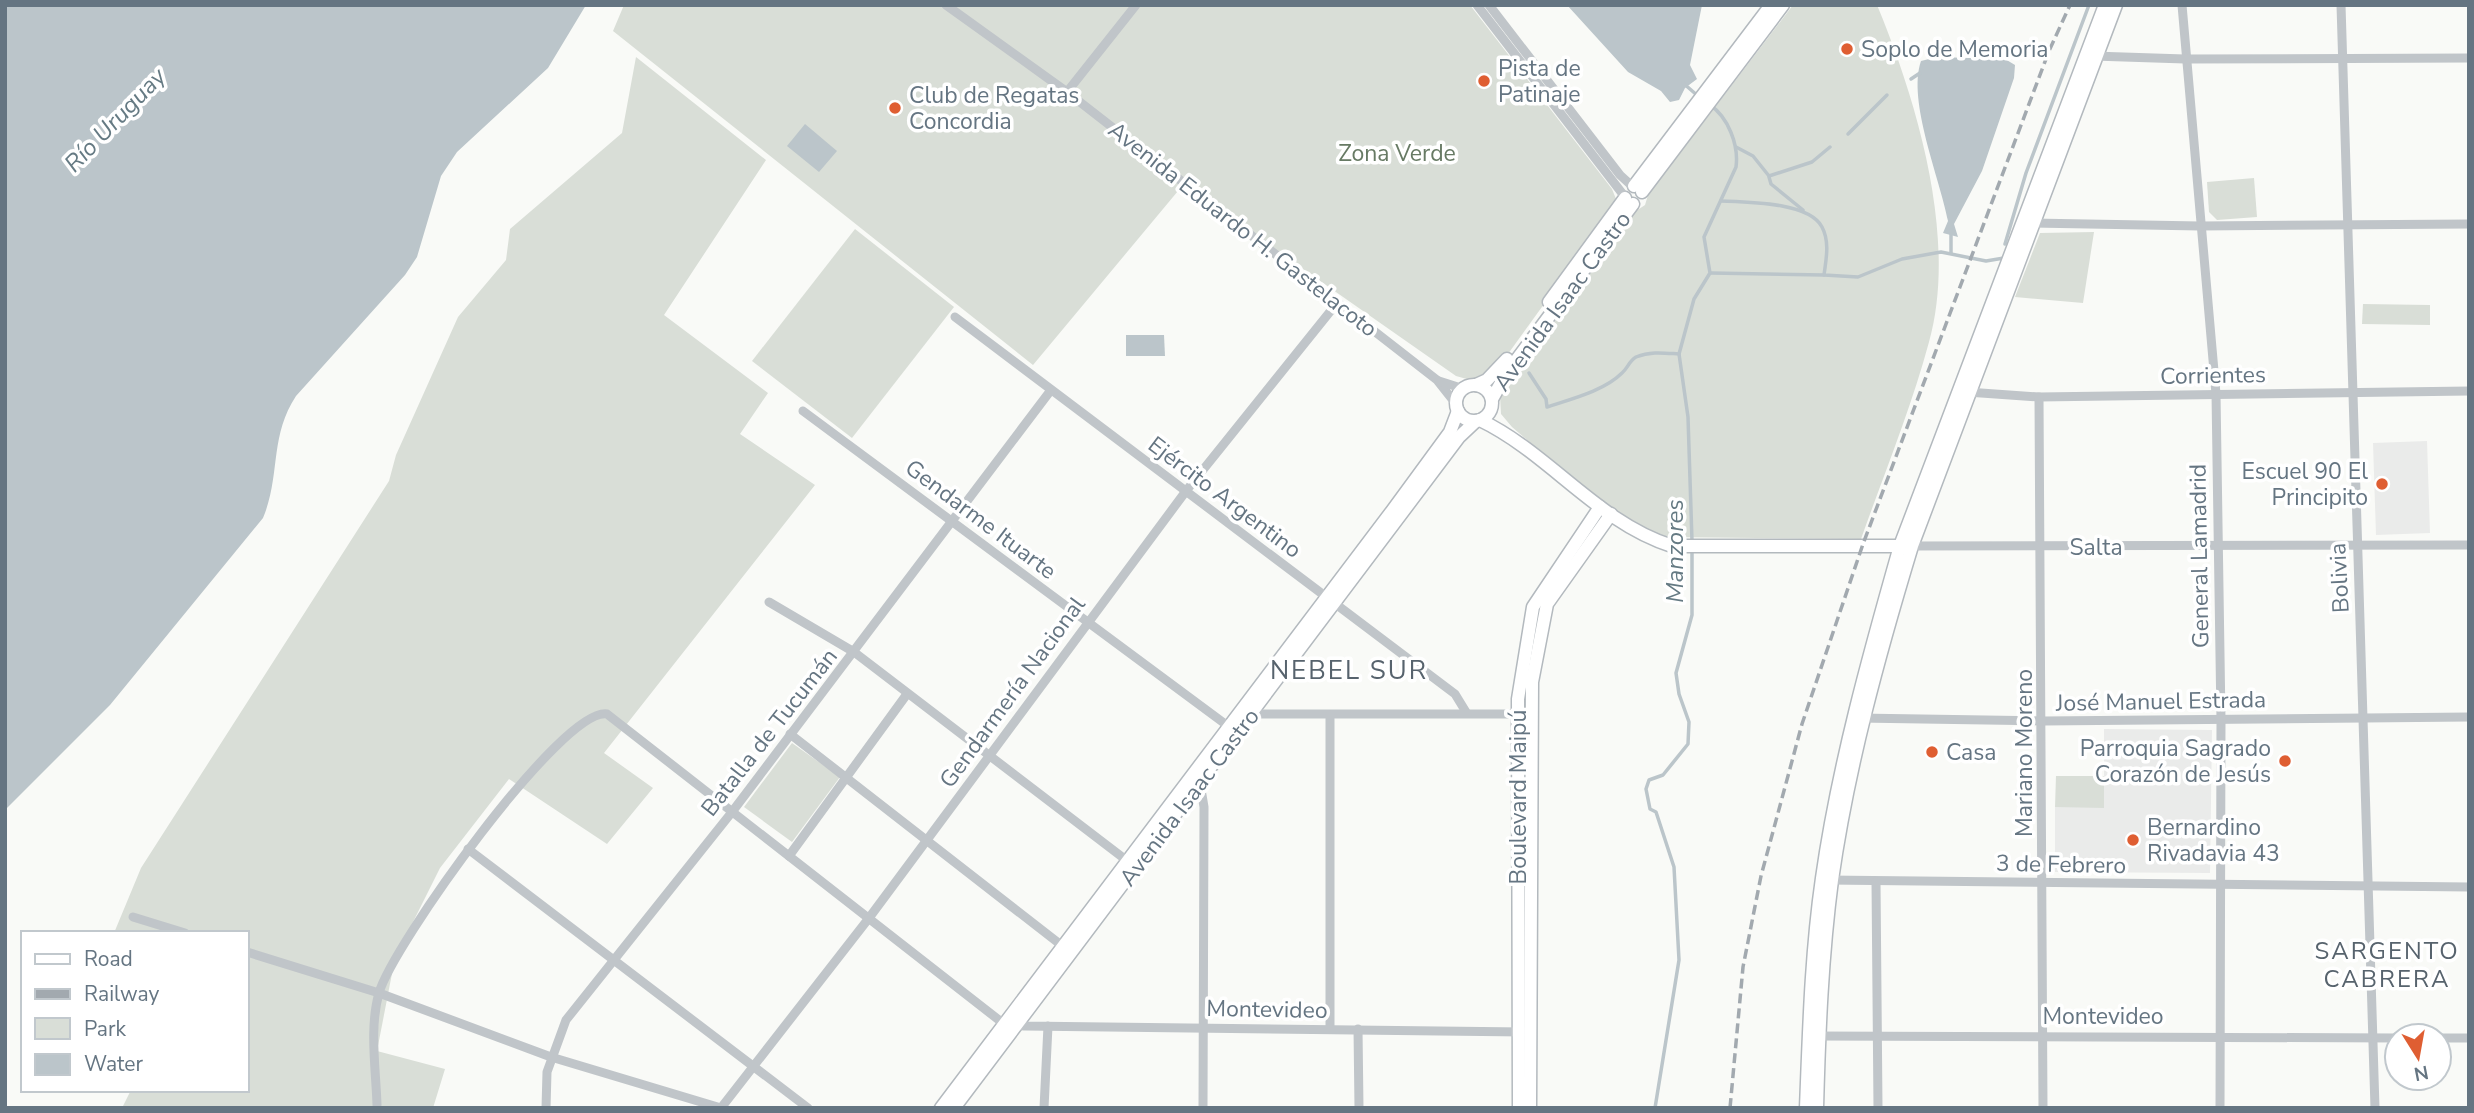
<svg xmlns="http://www.w3.org/2000/svg" width="2474" height="1113" viewBox="0 0 2474 1113" font-family="'Nunito Sans',sans-serif">
	<rect width="100%" height="100%" fill="#f9faf7"/>
	<!-- built -->
	<g fill="#eaebea">
		<polygon points="2427,441 2430,533 2376,535 2373,443"/>
		<polygon points="2104,729 2212,730 2210,873 2055,872 2055,807 2104,807"/>
	</g>
	<!-- green -->
	<g fill="#d9ded7">
		<polygon points="624,5 1470,5 1612,189 1616,199 1612,210 1500,365 1474,381 1456,376 1183,185 1033,365 613,31"/>
		<path d="M1793 5H1877C1917 101 1958 239 1929 342 1911 409 1884 474 1861 539L1665 537C1608 513 1559 467 1512 427L1501 414 1500 396 1636 211 1645 205 1648 195Z"/>
		<polygon points="636,57 766,160 664,315 768,393 740,434 815,485 604,753 653,788 607,844 509,779 440,868 395,958 377,1051 445,1069 433,1108 122,1108 131,1090 247,1090 247,933 114,933 141,868 389,481 396,455 458,317 506,260 510,229 622,133"/>
		<polygon points="2254,178 2257,217 2217,220 2209,212 2207,182"/>
		<polygon points="855,229 954,307 852,438 752,361"/>
		<polygon points="2094,232 2083,303 2015,297 2040,233"/>
		<polygon points="2363,304 2430,305 2430,325 2362,324"/>
		<polygon points="792,743 840,777 792,842 744,807"/>
		<polygon points="2056,776 2104,776 2104,808 2055,807"/>
	</g>
	<!-- water -->
	<g fill="#bbc5ca">
		<path d="M5 5H586L548 68 457 152 441 176 417 257 405 275 296 396C269 437 281 475 263 518L110 705 5 810Z"/>
		<polygon points="1567,5 1702,5 1690,65 1697,79 1685,88 1679,100 1670,102 1661,91 1628,72"/>
		<path d="M1937 57 2005 59 2015 65 2014 78 1982 171 1954 224 1958 237 1943 233 1948 221C1940 178 1907 101 1921 61Z"/>
		<polygon points="805,124 837,151 819,172 787,146"/>
		<polygon points="1126,335 1164,335 1165,356 1126,356"/>
	</g>
	<g fill="none" stroke-linecap="round" stroke-linejoin="round">
		<!-- stream -->
		<g stroke="#bbc5ca" stroke-width="3.5">
			<polyline points="1911,79 1920,73"/>
			<polyline points="1683,83 1698,96"/>
			<polyline points="1848,134 1887,95"/>
			<polyline points="1736,147 1753,156 1769,176 1812,162 1830,147"/>
			<polyline points="1769,177 1771,184 1803,210"/>
			<path d="M1721 201C1747 202 1809 202 1822 227 1830 242 1826 260 1824 275L1858 277 1902 259 1941 252 1986 261 2004 258"/>
			<polyline points="2005,244 2026,173 2089,5"/>
			<polyline points="1951,253 1951,230"/>
			<polyline points="1711,273 1824,275"/>
			<path d="M1529 373 1546 399 1547 407C1571 399 1604 391 1622 373 1628 368 1629 361 1636 357 1651 351 1664 353 1679 354"/>
			<path d="M1692 541 1688 417 1679 354 1694 299 1710 273 1704 237 1736 167C1739 145 1728 117 1710 105"/>
			<polyline points="1655,1108 1679,960 1674,867 1656,812 1650,809 1646,789 1649,780 1663,775 1688,744 1689,722 1679,694 1676,673 1692,615 1692,549"/>
		</g>
		<!-- secondary casing -->
		<g stroke="#b3b9be" stroke-width="15">
			<g id="secondary">
				<polyline points="1634,186 1771,5"/>
				<polyline points="1642,192 1783,5"/>
				<polyline points="1549,302 1625,198"/>
				<polyline points="1476,385 1487,380 1507,359"/>
				<circle cx="1474" cy="403" r="18"/>
				<polyline points="1492,399 1506,374 1633,204"/>
				<path d="M1480 420C1549 453 1598 523 1672 546H1906"/>
				<polyline points="941,1108 1392,511 1450,432 1458,411"/>
				<polyline points="954,1108 1459,437 1476,421"/>
				<polyline points="1519,1108 1518,699 1533,607 1600,507"/>
				<polyline points="1530,1108 1532,682 1547,604 1611,514"/>
				<path d="M1806 1108C1809 1032 1811 954 1822 878 1838 766 1869 655 1900 546L2105 5"/>
				<path d="M1817 1108C1819 1032 1822 956 1832 880 1848 767 1879 655 1912 546L2116 5"/>
			</g>
		</g>
		<!-- street -->
		<g stroke="#c0c5c9" stroke-width="9">
			<polyline points="946,5 1067,92 1437,380 1456,404"/>
			<polyline points="1477,5 1625,197"/>
			<polyline points="1489,5 1620,175 1632,186"/>
			<polyline points="2182,5 2216,394 2221,720 2220,1108"/>
			<polyline points="2341,5 2375,1108"/>
			<polyline points="2093,56 2185,59 2469,58"/>
			<polyline points="1067,92 1136,5"/>
			<polyline points="2030,223 2200,226 2469,224"/>
			<polyline points="955,317 1455,694 1466,712"/>
			<polyline points="1439,381 1464,389"/>
			<polyline points="1967,392 2039,397 2469,391"/>
			<polyline points="2039,397 2043,1108"/>
			<polyline points="803,411 1232,729"/>
			<polyline points="1912,546 2469,545"/>
			<polyline points="769,602 854,652 1130,863"/>
			<polyline points="1246,714 1522,714"/>
			<polyline points="1858,718 2044,721 2469,717"/>
			<polyline points="790,734 1065,948"/>
			<polyline points="1200,783 1204,807 1203,1108"/>
			<polyline points="468,849 808,1108"/>
			<polyline points="789,856 907,694"/>
			<polyline points="1827,880 2469,887"/>
			<polyline points="1876,882 1878,1108"/>
			<polyline points="133,917 185,933"/>
			<polyline points="247,952 379,993 551,1057 721,1108"/>
			<polyline points="1330,1028 1330,715"/>
			<polyline points="1358,1029 1359,1108"/>
			<polyline points="1814,1036 2397,1038"/>
			<polyline points="2439,1038 2469,1038"/>
			<path d="M377 1105C376 1070 369 1028 379 993 392 946 562 707 607 714L1004 1024 1024 1026 1524 1032"/>
			<polyline points="546,1108 547,1072 566,1020 732,812 1051,390"/>
			<polyline points="721,1108 869,918 1186,491 1337,303"/>
			<polyline points="1044,1108 1048,1026"/>
		</g>
		<!-- secondary -->
		<use href="#secondary" stroke="#fff" stroke-width="12"/>
		<!-- rail -->
		<polyline stroke="#a2a9af" stroke-width="3.5" stroke-dasharray="10 5" stroke-linecap="butt" points="1730,1108 1743,967 1761,876 1802,724 1863,544 2049,51 2070,5"/>
	</g>
	<!-- markers -->
	<g fill="#df5e32" stroke="#fff" stroke-width="2.5">
		<circle cx="1847" cy="49" r="7"/>
		<circle cx="1484" cy="81" r="7"/>
		<circle cx="895" cy="108" r="7"/>
		<circle cx="2382" cy="484" r="7"/>
		<circle cx="1932" cy="752" r="7"/>
		<circle cx="2285" cy="761" r="7"/>
		<circle cx="2133" cy="840" r="7"/>
	</g>
	<g text-anchor="middle" stroke-width="7" stroke-linejoin="round" paint-order="stroke">
		<!-- poi labels -->
		<g font-size="23" fill="#657582" stroke="#fff" text-anchor="start">
			<text x="1861" y="57">Soplo de Memoria</text>
			<text x="1498" y="76">Pista de<tspan x="1498" dy="26">Patinaje</tspan></text>
			<text x="909" y="103">Club de Regatas<tspan x="909" dy="26">Concordia</tspan></text>
			<text x="2368" y="479" text-anchor="end">Escuel 90 El<tspan x="2368" dy="26">Principito</tspan></text>
			<text x="2271" y="756" text-anchor="end">Parroquia Sagrado<tspan x="2271" dy="26">Corazón de Jesús</tspan></text>
			<text x="1946" y="760">Casa</text>
			<text x="2147" y="835">Bernardino<tspan x="2147" dy="26">Rivadavia 43</tspan></text>
		</g>
		<!-- park labels -->
		<g font-size="23" fill="#677a64" stroke="#fff">
			<text x="1397" y="161">Zona Verde</text>
		</g>
		<!-- street labels -->
		<g font-size="23" fill="#657582" stroke="#fff">
			<text transform="translate(1243 229) rotate(38)" y="8">Avenida Eduardo H. Gastelacoto</text>
			<text transform="translate(1562 301) rotate(-54)" y="8">Avenida Isaac Castro</text>
			<text transform="translate(2213 375) rotate(-1)" y="8">Corrientes</text>
			<text transform="translate(1225 497) rotate(37)" y="8">Ejército Argentino</text>
			<text transform="translate(981 519) rotate(37)" y="8">Gendarme Ituarte</text>
			<text x="2096" y="555">Salta</text>
			<text transform="translate(2199 556) rotate(-91)" y="8">General Lamadrid</text>
			<text transform="translate(2339 578) rotate(-93)" y="8">Bolivia</text>
			<text transform="translate(1012 692) rotate(-54)" y="8">Gendarmería Nacional</text>
			<text transform="translate(2161 701) rotate(-1)" y="8">José Manuel Estrada</text>
			<text transform="translate(769 732) rotate(-52)" y="8">Batalla de Tucumán</text>
			<text transform="translate(2024 753) rotate(-90)" y="8">Mariano Moreno</text>
			<text transform="translate(1189 797) rotate(-53)" y="8">Avenida Isaac Castro</text>
			<text transform="translate(1518 797) rotate(-90)" y="8">Boulevard Maipú</text>
			<text transform="translate(2061 864) rotate(1)" y="8">3 de Febrero</text>
			<text transform="translate(1267 1009) rotate(1)" y="8">Montevideo</text>
			<text x="2103" y="1024">Montevideo</text>
		</g>
		<!-- water labels -->
		<g font-size="24" font-style="italic" fill="#657a83" stroke="#fff">
			<text transform="translate(115 120) rotate(-46)" y="8">Río Uruguay</text>
			<text transform="translate(1675 551) rotate(-90)" y="8">Manzores</text>
		</g>
		<!-- neighbourhood labels -->
		<g font-size="24" letter-spacing="2" fill="#57636d" stroke="#fff">
			<text x="2387" y="959">SARGENTO<tspan x="2387" dy="28">CABRERA</tspan></text>
		</g>
		<!-- quarter labels -->
		<g font-size="26" letter-spacing="2" fill="#57636d" stroke="#fff">
			<text x="1349" y="679">NEBEL SUR</text>
		</g>
	</g>
	<!-- border -->
	<rect width="2474" height="1113" fill="none" stroke="#657582" stroke-width="14"/>
	<!-- legend -->
	<rect x="21" y="931" width="228" height="161" fill="#ffffff" stroke="#c1c8cd" stroke-width="2"/>
	<rect x="35" y="954" width="35" height="10" fill="#ffffff" stroke="#c1c8cd" stroke-width="2"/>
	<text x="84" y="966" font-size="21" fill="#657582">Road</text>
	<rect x="35" y="989" width="35" height="10" fill="#a2a9af" stroke="#c1c8cd" stroke-width="2"/>
	<text x="84" y="1001" font-size="21" fill="#657582">Railway</text>
	<rect x="35" y="1018" width="35" height="21" fill="#d9ded7" stroke="#c1c8cd" stroke-width="2"/>
	<text x="84" y="1036" font-size="21" fill="#657582">Park</text>
	<rect x="35" y="1054" width="35" height="21" fill="#bbc5ca" stroke="#c1c8cd" stroke-width="2"/>
	<text x="84" y="1071" font-size="21" fill="#657582">Water</text>
	<!-- north arrow -->
	<g transform="translate(2418 1057) rotate(169)"><circle r="33" fill="#ffffff" stroke="#c1c8cd" stroke-width="2"/>
	<path d="M0-5L12 26L0 18L-12 26Z" fill="#df5e32"/>
	<text y="-10" font-size="19" font-weight="bold" text-anchor="middle" fill="#657582">N</text>
	</g>
</svg>
